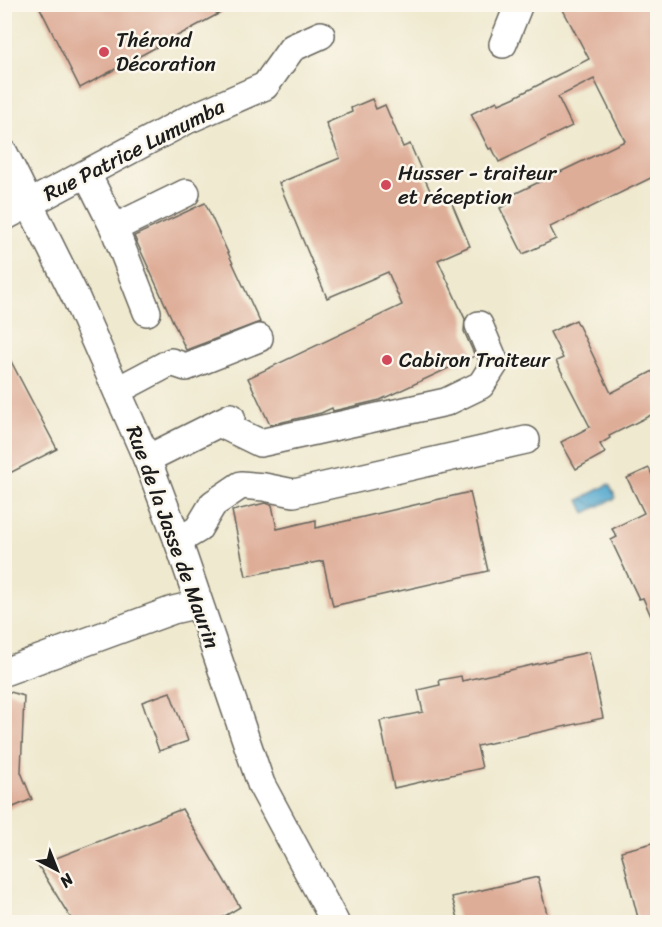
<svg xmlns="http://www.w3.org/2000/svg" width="662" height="927" viewBox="0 0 662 927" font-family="Sriracha,sans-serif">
	<defs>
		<pattern id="water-waves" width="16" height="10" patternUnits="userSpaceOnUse" patternTransform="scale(1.5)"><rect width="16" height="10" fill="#52a7ce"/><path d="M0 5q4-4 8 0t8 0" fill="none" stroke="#4387a6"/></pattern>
	</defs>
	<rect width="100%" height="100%" fill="#fbf7ec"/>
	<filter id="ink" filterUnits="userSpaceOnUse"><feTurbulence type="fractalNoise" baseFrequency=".0167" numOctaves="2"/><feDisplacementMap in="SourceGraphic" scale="12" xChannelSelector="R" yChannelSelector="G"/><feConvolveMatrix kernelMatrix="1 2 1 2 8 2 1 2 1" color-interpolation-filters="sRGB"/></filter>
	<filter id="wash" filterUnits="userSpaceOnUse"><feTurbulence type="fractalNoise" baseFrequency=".008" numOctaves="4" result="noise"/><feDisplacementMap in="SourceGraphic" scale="24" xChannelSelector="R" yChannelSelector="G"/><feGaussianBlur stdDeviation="1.35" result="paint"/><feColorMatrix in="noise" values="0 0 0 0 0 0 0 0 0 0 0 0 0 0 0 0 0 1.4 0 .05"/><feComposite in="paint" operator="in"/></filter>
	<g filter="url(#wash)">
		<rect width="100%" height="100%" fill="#efe9cf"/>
		<!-- water -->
		<polygon fill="url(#water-waves)" stroke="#376275" stroke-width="1.5" points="609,484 616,498 585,513 579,500"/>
		<g id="blocks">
			<!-- building -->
			<g fill="#dead98">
				<polygon points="38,4 237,4 80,88"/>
				<polygon points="560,4 657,4 657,175 550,227 556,239 523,254 500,208 512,202 510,196 625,141 594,79 558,97 572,126 499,162 492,148 489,149 471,114 497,101 499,104 513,98 589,59"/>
				<polygon points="372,99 376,109 385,105 403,147 410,144 434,200 448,194 470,246 438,260 465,319 464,331 475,356 380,400 333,411 332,408 321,413 270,425 248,378 402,305 388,272 327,298 279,183 340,158 326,123 352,112 351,108"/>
				<polygon points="205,203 260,322 186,350 134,236"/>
				<polygon points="576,320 611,393 657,369 657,412 609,436 610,438 600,444 605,453 576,469 561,442 590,427 556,361 563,358 550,332"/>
				<polygon points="4,348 57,449 4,476"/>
				<polygon points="649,468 657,486 657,630 643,598 639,599 611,540 617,537 612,529 644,513 627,478"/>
				<polygon points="470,492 488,571 333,606 323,561 246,576 232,511 265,503 272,505 277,529 316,520 316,528"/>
				<polygon points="589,652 603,718 477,746 482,768 394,788 380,721 423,712 418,690 440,685 439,680 461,676 462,681"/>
				<polygon points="4,690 24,696 21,772 32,799 4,811"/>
				<polygon points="170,692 188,741 159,751 142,702"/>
				<polygon points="182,809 240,907 215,922 73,922 38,865"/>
				<polygon points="657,842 657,922 639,922 621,851"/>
				<polygon points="538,877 549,922 459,922 452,897"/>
			</g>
		</g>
	</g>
	<g filter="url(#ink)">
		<use href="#blocks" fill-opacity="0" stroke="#66645b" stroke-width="1.5"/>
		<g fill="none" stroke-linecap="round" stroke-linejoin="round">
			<!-- minor casing -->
			<g stroke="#66645b" stroke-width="30">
				<g id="minor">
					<polyline points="503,44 519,4"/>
					<polyline points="4,153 76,298 147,459 178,541 261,784 335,922"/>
					<polyline points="87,174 114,228 147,312"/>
					<polyline points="4,217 187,120 265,86 292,48 321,35"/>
					<polyline points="114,228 186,193"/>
					<polyline points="118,390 171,362 186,367 259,338"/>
					<polyline points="219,423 260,443 446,402 481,385 495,363 479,325"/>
					<polyline points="147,459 231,417"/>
					<polyline points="178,541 198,529 213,504 241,485 264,487 294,493 526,440"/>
					<polyline points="4,672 173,610 199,604"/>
				</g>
			</g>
			<!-- minor -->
			<use href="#minor" stroke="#fff" stroke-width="27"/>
		</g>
	</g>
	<!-- markers -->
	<g fill="#d1495b" stroke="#fbf7ec" stroke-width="2">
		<circle cx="104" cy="52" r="6"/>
		<circle cx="386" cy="185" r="6"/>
		<circle cx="387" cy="360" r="6"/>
	</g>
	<g text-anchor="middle" stroke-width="5" stroke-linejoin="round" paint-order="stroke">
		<!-- poi labels -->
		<g font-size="21" fill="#1c1c1c" stroke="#fbf7ec" text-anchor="start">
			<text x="116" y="47">Thérond<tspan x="116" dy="24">Décoration</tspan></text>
			<text x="398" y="180">Husser - traiteur<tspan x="398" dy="24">et réception</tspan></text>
			<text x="399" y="367">Cabiron Traiteur</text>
		</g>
		<!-- street labels -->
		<g font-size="21" fill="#1c1c1c" stroke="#fbf7ec">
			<text transform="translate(134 150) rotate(-27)" y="7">Rue Patrice Lumumba</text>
			<text transform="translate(173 537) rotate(70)" y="7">Rue de la Jasse de Maurin</text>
		</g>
	</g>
	<!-- margin -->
	<rect width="662" height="927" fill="none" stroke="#fbf7ec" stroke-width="24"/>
	<!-- north arrow -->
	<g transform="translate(57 870) rotate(138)" stroke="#fbf7ec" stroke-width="4.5" paint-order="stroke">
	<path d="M0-4.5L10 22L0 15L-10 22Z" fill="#1c1c1c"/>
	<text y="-9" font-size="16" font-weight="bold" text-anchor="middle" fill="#1c1c1c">N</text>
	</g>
</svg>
